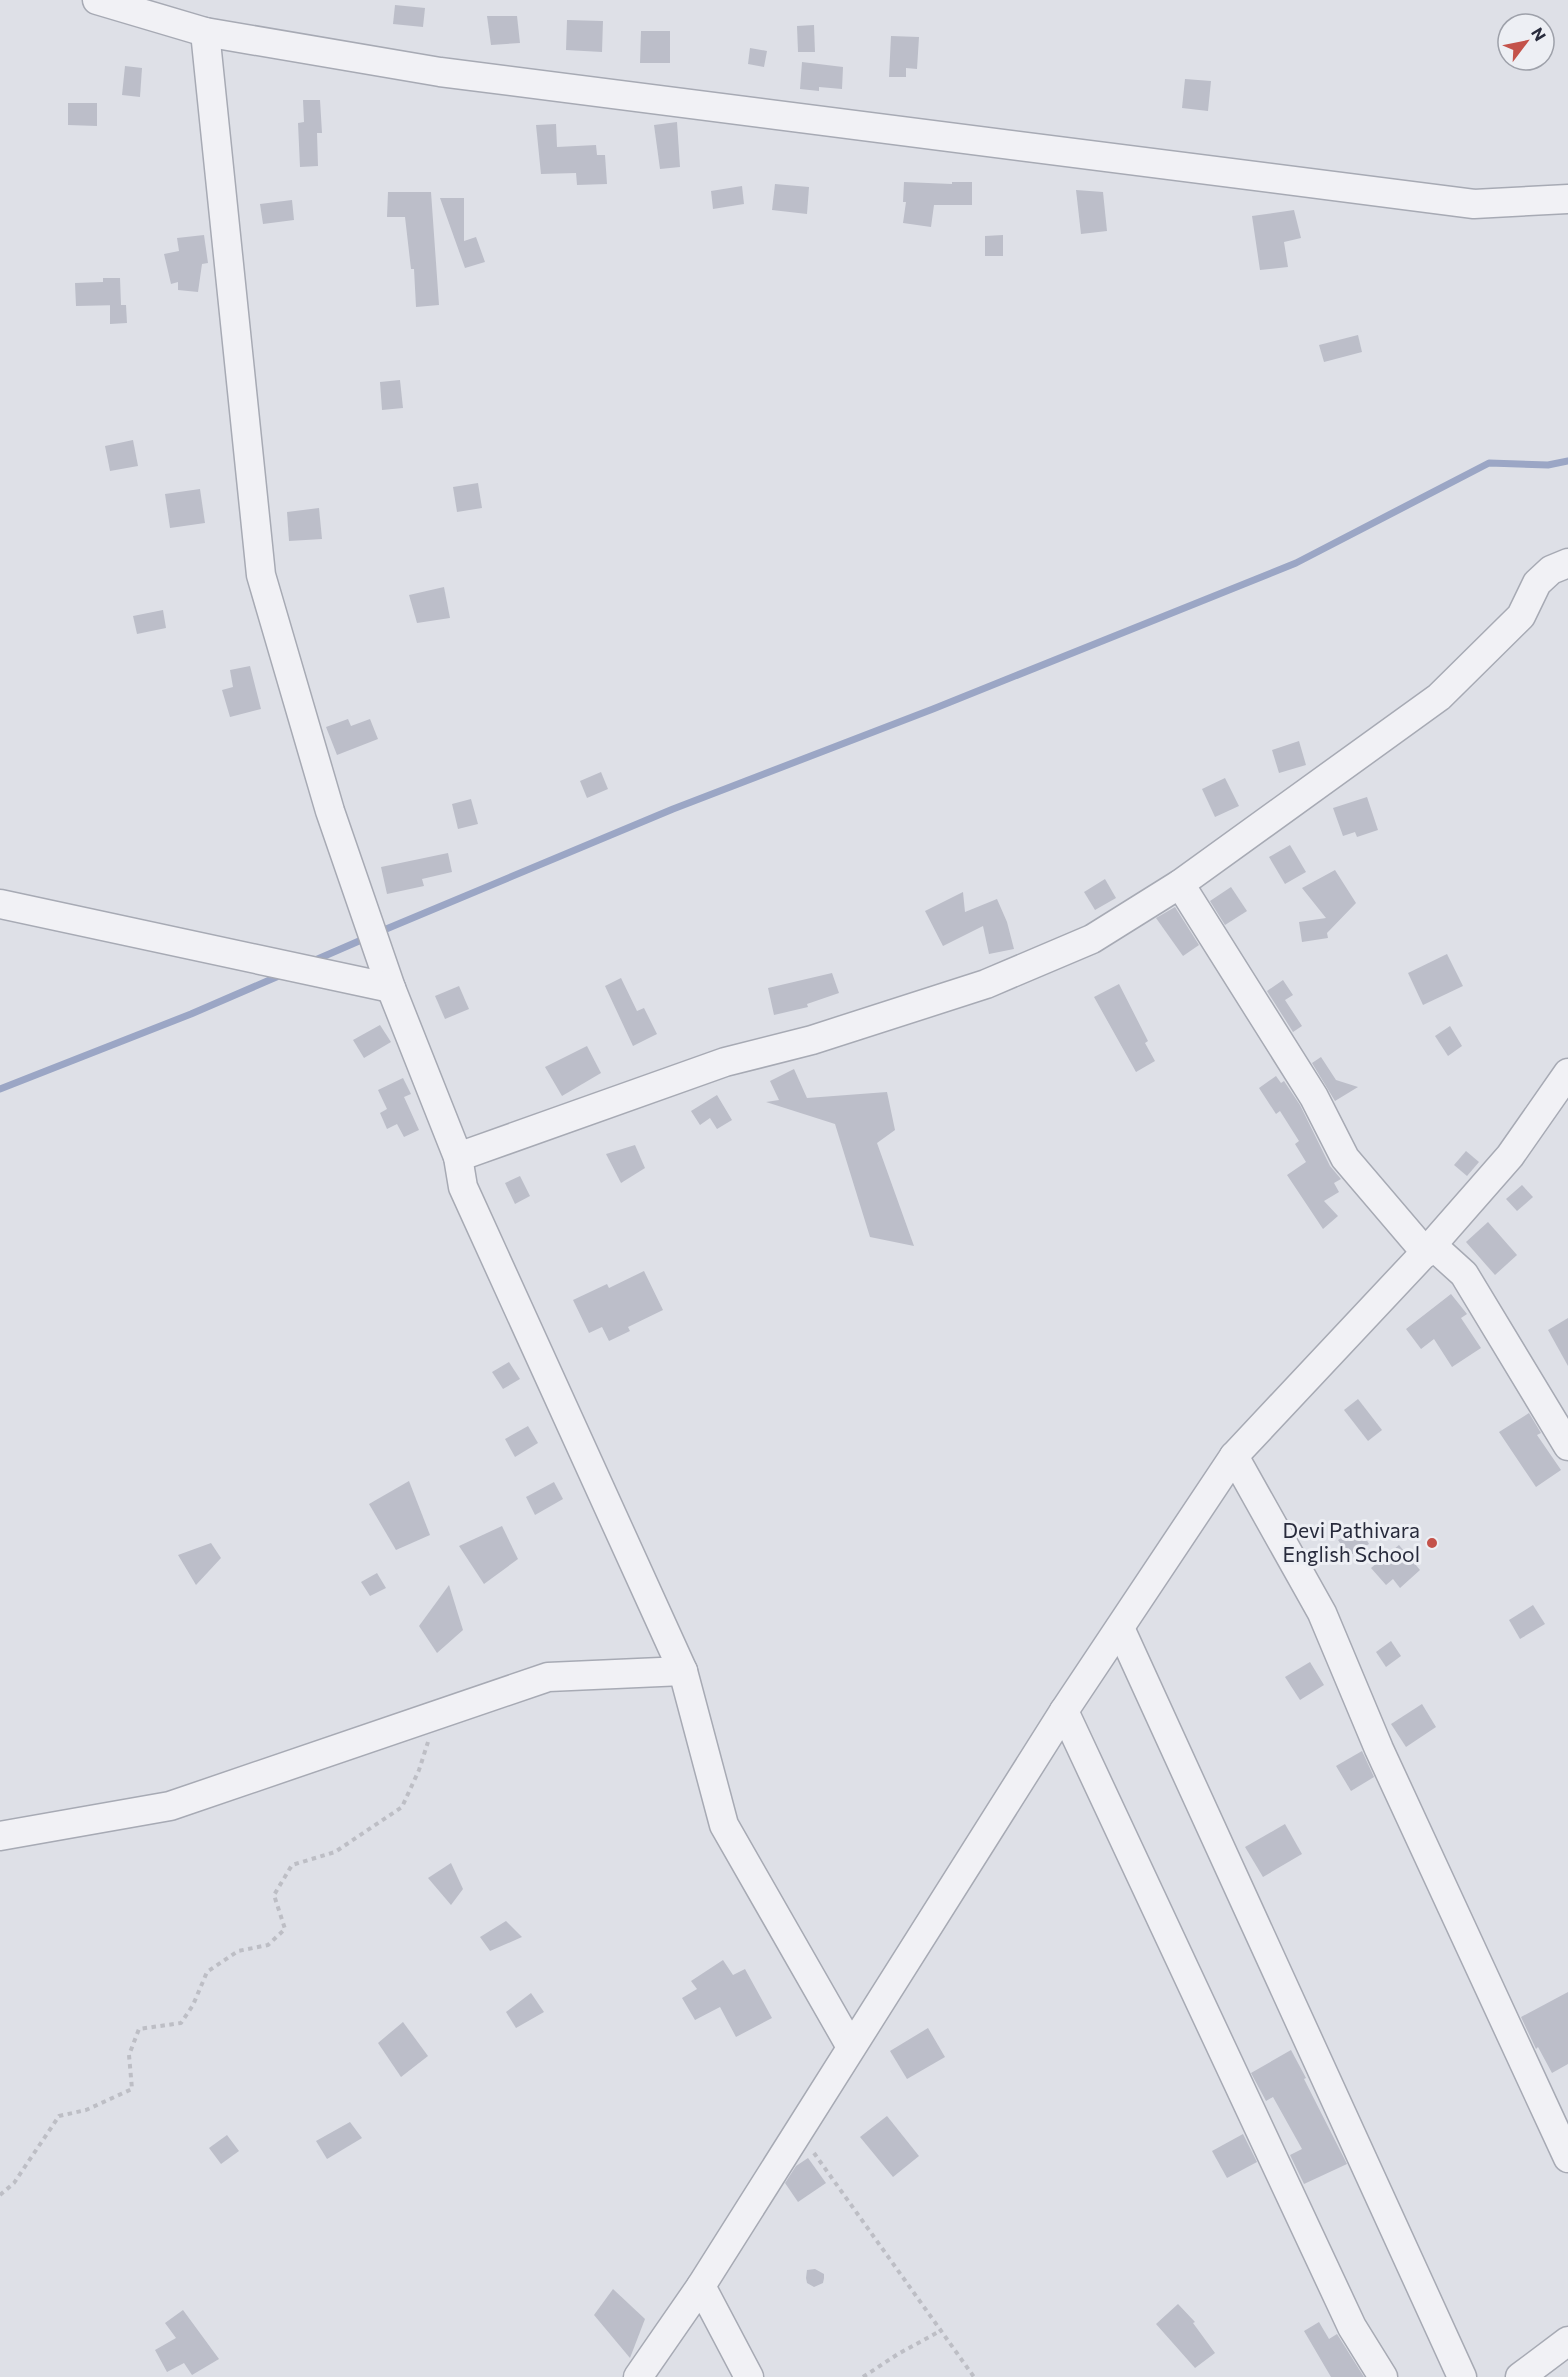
<svg xmlns="http://www.w3.org/2000/svg" width="1568" height="2377" viewBox="0 0 1568 2377" font-family="Commissioner,sans-serif">
	<rect width="100%" height="100%" fill="#dee0e7"/>
	<g fill="none" stroke-linecap="round" stroke-linejoin="round">
		<!-- stream -->
		<g stroke="#9ba6c5" stroke-width="7">
			<polyline points="379,932 673,809 933,709 1296,563 1489,463 1548,465 1568,461"/>
			<polyline points="313,961 366,938"/>
			<polyline points="0,1089 191,1014 281,975"/>
		</g>
	</g>
	<!-- building -->
	<g fill="#bcbec9">
		<polygon points="395,5 425,8 423,27 393,24"/>
		<polygon points="487,16 517,16 520,43 491,45"/>
		<polygon points="567,20 603,21 602,52 566,50"/>
		<polygon points="814,25 815,52 798,52 797,26"/>
		<polygon points="641,31 670,31 670,63 640,63"/>
		<polygon points="891,36 919,37 917,69 906,68 906,77 889,77"/>
		<polygon points="750,48 767,51 764,67 748,64"/>
		<polygon points="802,62 843,67 842,89 819,87 819,91 800,89"/>
		<polygon points="125,66 142,68 140,97 122,95"/>
		<polygon points="1185,79 1211,81 1208,111 1182,108"/>
		<polygon points="303,100 320,100 322,133 317,133 318,166 300,167 298,123 304,122"/>
		<polygon points="68,103 97,103 97,126 68,125"/>
		<polygon points="677,122 680,167 660,169 654,125"/>
		<polygon points="556,124 557,147 596,145 597,155 605,155 607,184 577,185 576,173 541,174 536,125"/>
		<polygon points="904,182 952,184 952,182 972,182 972,205 934,205 931,227 903,223 906,202 903,202"/>
		<polygon points="775,184 809,187 807,214 772,210"/>
		<polygon points="742,186 744,204 713,209 711,191"/>
		<polygon points="1076,190 1103,192 1107,231 1081,234"/>
		<polygon points="388,192 431,192 439,305 416,307 414,269 411,269 405,217 387,217"/>
		<polygon points="440,198 464,198 464,241 476,237 485,262 465,268"/>
		<polygon points="292,200 294,220 263,224 260,204"/>
		<polygon points="1294,210 1301,238 1284,242 1288,267 1260,270 1252,216"/>
		<polygon points="204,235 208,263 202,264 198,292 178,290 178,282 171,284 164,254 179,251 177,238"/>
		<polygon points="1003,235 1003,256 985,256 985,236"/>
		<polygon points="103,278 120,278 121,305 76,306 75,283 103,282"/>
		<polygon points="110,305 126,305 127,323 110,324"/>
		<polygon points="1358,335 1362,352 1324,362 1319,345"/>
		<polygon points="400,380 403,408 382,410 380,382"/>
		<polygon points="133,440 138,466 110,471 105,446"/>
		<polygon points="478,483 482,508 457,512 453,487"/>
		<polygon points="200,489 205,523 170,528 165,494"/>
		<polygon points="319,508 322,539 289,541 287,512"/>
		<polygon points="444,587 450,618 417,623 409,595"/>
		<polygon points="163,610 166,628 137,634 133,616"/>
		<polygon points="250,666 261,709 230,717 222,690 233,687 230,670"/>
		<polygon points="348,719 351,726 370,719 378,739 337,755 326,727"/>
		<polygon points="1299,741 1306,765 1279,773 1272,750"/>
		<polygon points="601,772 608,789 587,798 580,781"/>
		<polygon points="1225,778 1239,806 1215,817 1202,789"/>
		<polygon points="1367,797 1378,830 1357,837 1355,832 1343,836 1333,808"/>
		<polygon points="471,799 478,824 458,829 452,804"/>
		<polygon points="1290,845 1306,872 1285,884 1269,857"/>
		<polygon points="448,853 452,872 422,879 424,886 387,894 381,867"/>
		<polygon points="1335,870 1356,903 1327,933 1328,938 1302,942 1299,922 1326,918 1302,888"/>
		<polygon points="1105,879 1116,898 1095,910 1084,892"/>
		<polygon points="1231,887 1247,911 1225,925 1210,901"/>
		<polygon points="963,892 965,912 997,899 1007,922 1014,949 989,954 983,926 943,946 925,911"/>
		<polygon points="1175,907 1199,945 1183,956 1156,918"/>
		<polygon points="1447,954 1463,986 1423,1005 1408,973"/>
		<polygon points="832,973 839,993 807,1004 808,1007 774,1015 768,988"/>
		<polygon points="621,978 637,1011 644,1008 657,1034 633,1046 605,986"/>
		<polygon points="1283,980 1293,995 1285,1000 1302,1026 1293,1032 1267,991"/>
		<polygon points="1119,984 1148,1041 1145,1043 1155,1061 1136,1072 1094,997"/>
		<polygon points="459,986 469,1009 445,1019 435,996"/>
		<polygon points="380,1025 391,1042 364,1058 353,1040"/>
		<polygon points="1450,1026 1462,1046 1448,1056 1435,1036"/>
		<polygon points="587,1046 601,1073 562,1096 545,1067"/>
		<polygon points="1321,1057 1336,1080 1358,1087 1335,1101 1312,1063"/>
		<polygon points="794,1069 807,1098 887,1092 895,1130 877,1143 914,1246 870,1237 835,1124 766,1102 779,1100 770,1081"/>
		<polygon points="1276,1076 1281,1083 1284,1081 1300,1105 1330,1166 1341,1179 1334,1183 1339,1192 1324,1201 1338,1216 1323,1229 1287,1175 1306,1162 1295,1144 1299,1141 1280,1111 1276,1114 1259,1088"/>
		<polygon points="403,1078 411,1094 404,1097 419,1130 404,1137 397,1124 387,1129 380,1113 387,1109 378,1090"/>
		<polygon points="717,1095 732,1120 717,1129 710,1118 700,1125 691,1111"/>
		<polygon points="635,1145 645,1168 621,1183 606,1154"/>
		<polygon points="1466,1151 1479,1162 1467,1176 1454,1165"/>
		<polygon points="520,1176 530,1196 515,1204 505,1183"/>
		<polygon points="1522,1185 1533,1197 1517,1211 1506,1199"/>
		<polygon points="1488,1222 1517,1255 1495,1275 1466,1242"/>
		<polygon points="644,1271 663,1310 628,1327 630,1331 609,1341 602,1327 589,1333 573,1300 607,1284 609,1288"/>
		<polygon points="1451,1294 1467,1314 1461,1318 1481,1348 1452,1367 1434,1339 1421,1349 1406,1329"/>
		<polygon points="1568,1318 1568,1366 1548,1330"/>
		<polygon points="509,1362 520,1379 503,1389 492,1372"/>
		<polygon points="1358,1399 1382,1430 1368,1441 1344,1410"/>
		<polygon points="1529,1413 1541,1433 1537,1435 1561,1470 1536,1487 1499,1432"/>
		<polygon points="528,1426 538,1443 515,1457 505,1439"/>
		<polygon points="409,1481 430,1535 396,1550 369,1504"/>
		<polygon points="554,1482 563,1499 535,1515 526,1497"/>
		<polygon points="502,1526 518,1559 484,1584 459,1546"/>
		<polygon points="1359,1527 1369,1544 1349,1556 1338,1540"/>
		<polygon points="211,1543 221,1558 196,1585 178,1555"/>
		<polygon points="1399,1545 1420,1570 1400,1588 1393,1579 1386,1585 1371,1568"/>
		<polygon points="377,1573 386,1588 370,1596 361,1582"/>
		<polygon points="449,1585 463,1630 437,1653 419,1626"/>
		<polygon points="1533,1605 1545,1624 1520,1639 1509,1620"/>
		<polygon points="1391,1641 1401,1656 1386,1667 1376,1652"/>
		<polygon points="1310,1662 1324,1685 1300,1700 1285,1677"/>
		<polygon points="1422,1704 1436,1727 1406,1747 1391,1724"/>
		<polygon points="1362,1751 1374,1777 1351,1791 1336,1766"/>
		<polygon points="1285,1824 1302,1854 1263,1877 1245,1847"/>
		<polygon points="451,1863 463,1889 451,1905 428,1878"/>
		<polygon points="506,1921 522,1937 490,1951 480,1937"/>
		<polygon points="723,1960 733,1975 745,1969 772,2018 736,2037 720,2007 695,2020 682,1998 697,1989 691,1981"/>
		<polygon points="1568,1992 1568,2064 1552,2073 1538,2047 1536,2049 1521,2017"/>
		<polygon points="531,1993 544,2012 516,2028 506,2012"/>
		<polygon points="403,2022 428,2056 401,2077 378,2043"/>
		<polygon points="928,2028 945,2057 907,2079 890,2051"/>
		<polygon points="1291,2050 1306,2078 1304,2079 1347,2164 1304,2184 1290,2155 1302,2149 1273,2097 1266,2101 1251,2073"/>
		<polygon points="887,2116 919,2156 893,2177 860,2137"/>
		<polygon points="350,2122 362,2138 327,2159 316,2141"/>
		<polygon points="1243,2134 1257,2162 1227,2178 1212,2151"/>
		<polygon points="227,2135 239,2151 221,2164 209,2148"/>
		<polygon points="808,2158 826,2183 798,2202 785,2183 796,2166"/>
		<polygon points="815,2269 824,2274 824,2278 823,2283 814,2287 807,2283 806,2278 807,2270"/>
		<polygon points="613,2289 645,2319 630,2358 594,2315"/>
		<polygon points="1178,2304 1195,2322 1193,2323 1215,2353 1195,2368 1156,2324"/>
		<polygon points="183,2310 219,2359 192,2375 184,2363 167,2372 155,2350 176,2338 165,2323"/>
		<polygon points="1319,2322 1329,2339 1337,2334 1364,2377 1331,2377 1304,2331"/>
	</g>
	<g fill="none" stroke-linecap="round" stroke-linejoin="round">
		<!-- minor casing -->
		<g stroke="#a7aab4" stroke-width="31">
			<g id="minor">
				<polyline points="97,0 205,32 440,72 1474,204 1568,199"/>
				<polyline points="205,32 261,575 330,811 391,988 458,1157 463,1187 683,1671 724,1825 851,2047"/>
				<polyline points="1180,884 1314,1097 1345,1158 1426,1253"/>
				<polyline points="0,904 391,988"/>
				<polyline points="458,1157 725,1062 812,1040 986,984 1092,939 1180,884 1439,697 1521,616 1537,583 1551,570 1568,563"/>
				<polyline points="1432,1245 1464,1274 1568,1446"/>
				<polyline points="1234,1456 1322,1613 1379,1749 1568,2158"/>
				<polyline points="1120,1628 1462,2377"/>
				<polyline points="1064,1711 1352,2327 1383,2377"/>
				<polyline points="0,1836 170,1806 548,1677 683,1671"/>
				<polyline points="701,2286 1064,1711 1234,1456 1432,1245 1510,1156 1568,1073"/>
				<polyline points="638,2377 701,2286 749,2377"/>
				<polyline points="1520,2377 1568,2341"/>
			</g>
		</g>
		<!-- path -->
		<g stroke="#bdbec5" stroke-width="4" stroke-dasharray="4.5 4.5" stroke-linecap="butt">
			<polyline points="814,2153 974,2377"/>
			<polyline points="0,2195 14,2183 59,2116 86,2110 132,2089 129,2055 139,2029 181,2023 193,2005 207,1972 238,1951 268,1945 285,1929 274,1895 292,1865 335,1852 402,1807 419,1770 428,1742"/>
			<polyline points="863,2377 898,2354 942,2330"/>
		</g>
		<!-- minor -->
		<use href="#minor" stroke="#f1f1f5" stroke-width="28"/>
	</g>
	<!-- markers -->
	<circle fill="#c4524a" stroke="#edeff4" stroke-width="2" cx="1432" cy="1543" r="6"/>
	<g text-anchor="middle" stroke-width="6" stroke-linejoin="round" paint-order="stroke">
		<!-- poi labels -->
		<g font-size="21" fill="#282b3c" stroke="#edeff4" text-anchor="end">
			<text x="1420" y="1538">Devi Pathivara<tspan x="1420" dy="24">English School</tspan></text>
		</g>
	</g>
	<!-- north arrow -->
	<g transform="translate(1526 42) rotate(58)"><circle r="28" fill="#edeff4" stroke="#9ea1aa" stroke-width="1.5"/>
	<path d="M0-4.5L10 22L0 15L-10 22Z" fill="#c4524a"/>
	<text y="-9" font-size="16" font-weight="bold" text-anchor="middle" fill="#282b3c">N</text>
	</g>
</svg>
